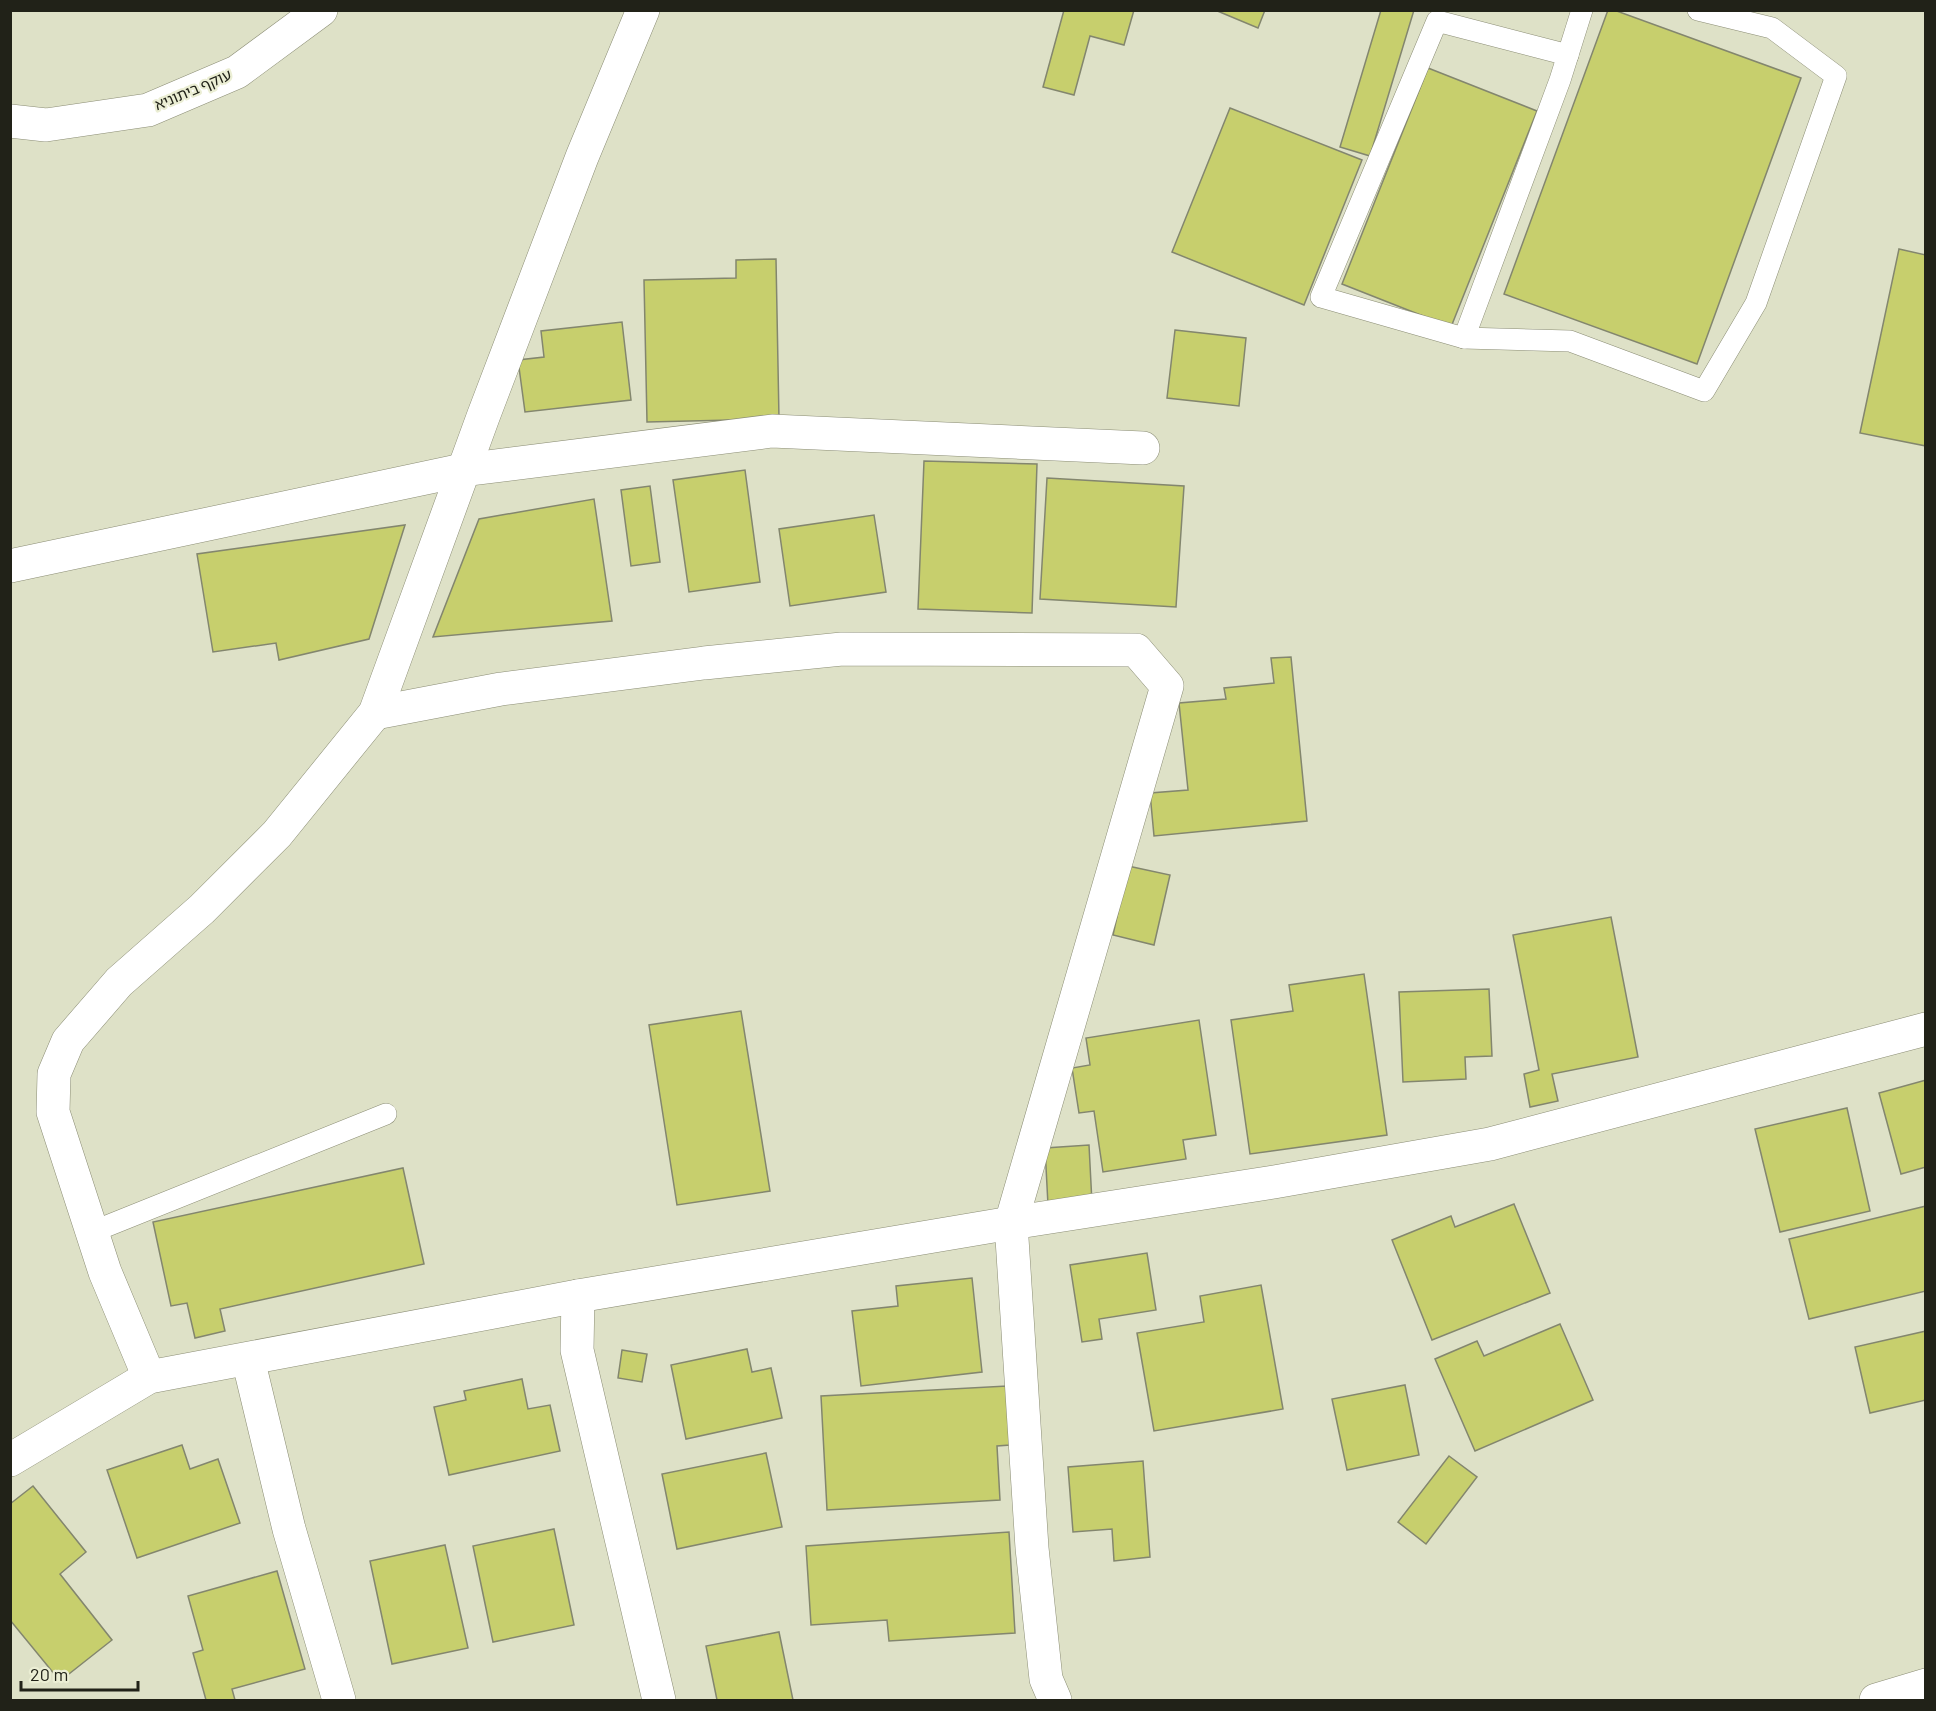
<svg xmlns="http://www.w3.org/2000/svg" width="1936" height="1711" viewBox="0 0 1936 1711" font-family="Barlow,'Noto Sans Hebrew',sans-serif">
	<rect width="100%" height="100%" fill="#dee1c7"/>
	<!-- building -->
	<g fill="#c7cf6d" stroke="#83866e" stroke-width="1.5">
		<polygon points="1064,10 1134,10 1124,45 1090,36 1074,95 1043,87"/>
		<polygon points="1215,10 1265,10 1258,28"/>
		<polygon points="1381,10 1414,10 1370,156 1340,147"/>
		<polygon points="1608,10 1614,10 1801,78 1697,364 1504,294"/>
		<polygon points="1428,68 1537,111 1451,327 1342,284"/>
		<polygon points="1230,108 1362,160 1304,305 1172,252"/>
		<polygon points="1899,249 1926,255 1926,446 1860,433"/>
		<polygon points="776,259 779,419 647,422 644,280 736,278 736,260"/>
		<polygon points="622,322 631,400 525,412 518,360 544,357 541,331"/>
		<polygon points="1175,330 1246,338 1239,406 1167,398"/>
		<polygon points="924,461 1037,464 1032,613 918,609"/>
		<polygon points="745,470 760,582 689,592 673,480"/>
		<polygon points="1047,478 1184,486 1176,607 1040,599"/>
		<polygon points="650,486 660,562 631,566 621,490"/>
		<polygon points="594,499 612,621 433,637 479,519"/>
		<polygon points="874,515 886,592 790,606 779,529"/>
		<polygon points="405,525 369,639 279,660 276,643 213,652 197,554"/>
		<polygon points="1291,657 1307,821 1154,836 1150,793 1188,790 1179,703 1226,699 1224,688 1274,683 1271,658"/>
		<polygon points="1128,866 1170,875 1154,945 1113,935"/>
		<polygon points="1611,917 1638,1057 1552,1074 1558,1101 1530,1107 1524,1074 1539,1070 1513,935"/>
		<polygon points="1364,974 1387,1135 1250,1154 1231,1020 1293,1011 1289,985"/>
		<polygon points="1489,989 1492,1056 1465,1057 1466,1079 1403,1082 1399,992"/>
		<polygon points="741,1011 770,1191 677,1205 649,1025"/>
		<polygon points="1199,1020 1216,1135 1183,1140 1186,1159 1103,1172 1094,1111 1079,1113 1072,1068 1090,1065 1086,1038"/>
		<polygon points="1926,1080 1926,1167 1901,1174 1879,1093"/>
		<polygon points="1847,1108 1870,1211 1780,1232 1755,1129"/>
		<polygon points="1089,1145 1092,1203 1048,1205 1045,1148"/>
		<polygon points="403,1168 424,1264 220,1309 225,1331 195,1338 187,1303 171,1306 153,1222"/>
		<polygon points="1514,1204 1550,1293 1432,1340 1392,1240 1451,1216 1455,1227"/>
		<polygon points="1926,1206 1926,1291 1809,1319 1789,1239"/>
		<polygon points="1147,1253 1156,1310 1099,1319 1102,1339 1082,1342 1070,1265"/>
		<polygon points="972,1278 982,1372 861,1386 852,1311 898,1306 896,1286"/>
		<polygon points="1261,1285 1283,1409 1154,1431 1137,1333 1204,1322 1200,1296"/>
		<polygon points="1560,1324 1593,1400 1475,1451 1435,1359 1477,1341 1484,1356"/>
		<polygon points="1926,1331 1926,1400 1870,1413 1855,1347"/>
		<polygon points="747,1349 752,1372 771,1368 782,1418 686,1439 671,1365"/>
		<polygon points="622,1350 647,1354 642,1382 618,1378"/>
		<polygon points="522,1379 528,1409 550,1405 560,1451 449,1475 434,1407 466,1400 464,1391"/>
		<polygon points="1405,1385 1419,1455 1347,1470 1332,1399"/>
		<polygon points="1007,1386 1010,1445 997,1446 1000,1500 827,1510 821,1396"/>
		<polygon points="182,1445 190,1469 218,1459 240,1523 137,1558 107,1470"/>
		<polygon points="766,1453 782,1527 677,1549 662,1474"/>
		<polygon points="1449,1456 1477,1477 1426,1544 1398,1522"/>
		<polygon points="1143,1461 1150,1557 1114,1561 1112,1529 1073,1532 1068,1467"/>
		<polygon points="33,1486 86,1552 60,1574 112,1640 60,1681 10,1620 10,1504"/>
		<polygon points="554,1529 574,1625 493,1642 473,1546"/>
		<polygon points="1009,1532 1015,1633 889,1641 887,1620 811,1625 806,1546"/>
		<polygon points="445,1545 468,1648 392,1664 370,1561"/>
		<polygon points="277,1571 305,1669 232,1689 235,1700 206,1700 193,1653 203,1650 188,1596"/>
		<polygon points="779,1632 793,1700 717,1700 706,1646"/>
	</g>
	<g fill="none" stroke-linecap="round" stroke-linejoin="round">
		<!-- lane casing -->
		<g stroke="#8b8d75" stroke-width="22">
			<g id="lane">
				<polyline points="1568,55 1437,21 1321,297 1464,338 1570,341 1704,391 1756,303 1836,76 1772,28 1698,10"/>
				<polyline points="1464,338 1560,80 1582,10"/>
				<polyline points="92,1232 386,1114"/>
			</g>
		</g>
		<!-- street casing -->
		<g stroke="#8b8d75" stroke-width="34">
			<g id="street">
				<polyline points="10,566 463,470 772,431 1143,448"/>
				<polyline points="375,713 501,689 704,663 842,649 1136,650 1167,686 1011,1223 1032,1548 1046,1679 1055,1700"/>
				<polyline points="578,1296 577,1350 659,1700"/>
				<polyline points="248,1359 289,1529 339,1700"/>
				<polyline points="149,1377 105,1272 53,1112 54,1074 68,1041 119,982 202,909 277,834 375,713 483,417 582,157 643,10"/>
				<polyline points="1876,1700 1926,1685"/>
			</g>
		</g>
		<!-- secondary casing -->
		<g stroke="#8b8d75" stroke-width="34">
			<g id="secondary">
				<polyline points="10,121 46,125 148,110 237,72 321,10"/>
				<polyline points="10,1460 149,1377 578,1296 1011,1223 1274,1182 1490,1144 1926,1029"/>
			</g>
		</g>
		<!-- lane -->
		<use href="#lane" stroke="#fff" stroke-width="21"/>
		<!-- street -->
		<use href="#street" stroke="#fff" stroke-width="33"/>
		<!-- secondary -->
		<use href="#secondary" stroke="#fff" stroke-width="33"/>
	</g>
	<g text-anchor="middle" stroke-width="4.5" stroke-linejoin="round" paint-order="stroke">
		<!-- street labels -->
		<g font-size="15" fill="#212218" stroke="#ebeed4">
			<text transform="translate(193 90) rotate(-23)" y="5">עוקף ביתוניא</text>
		</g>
	</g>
	<!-- border -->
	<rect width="1936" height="1711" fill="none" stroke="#212218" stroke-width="24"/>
	<!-- scale -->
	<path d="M21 1681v9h117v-9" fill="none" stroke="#212218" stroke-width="3"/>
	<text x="30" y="1681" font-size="18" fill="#212218" stroke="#ebeed4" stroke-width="4.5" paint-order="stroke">20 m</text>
</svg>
